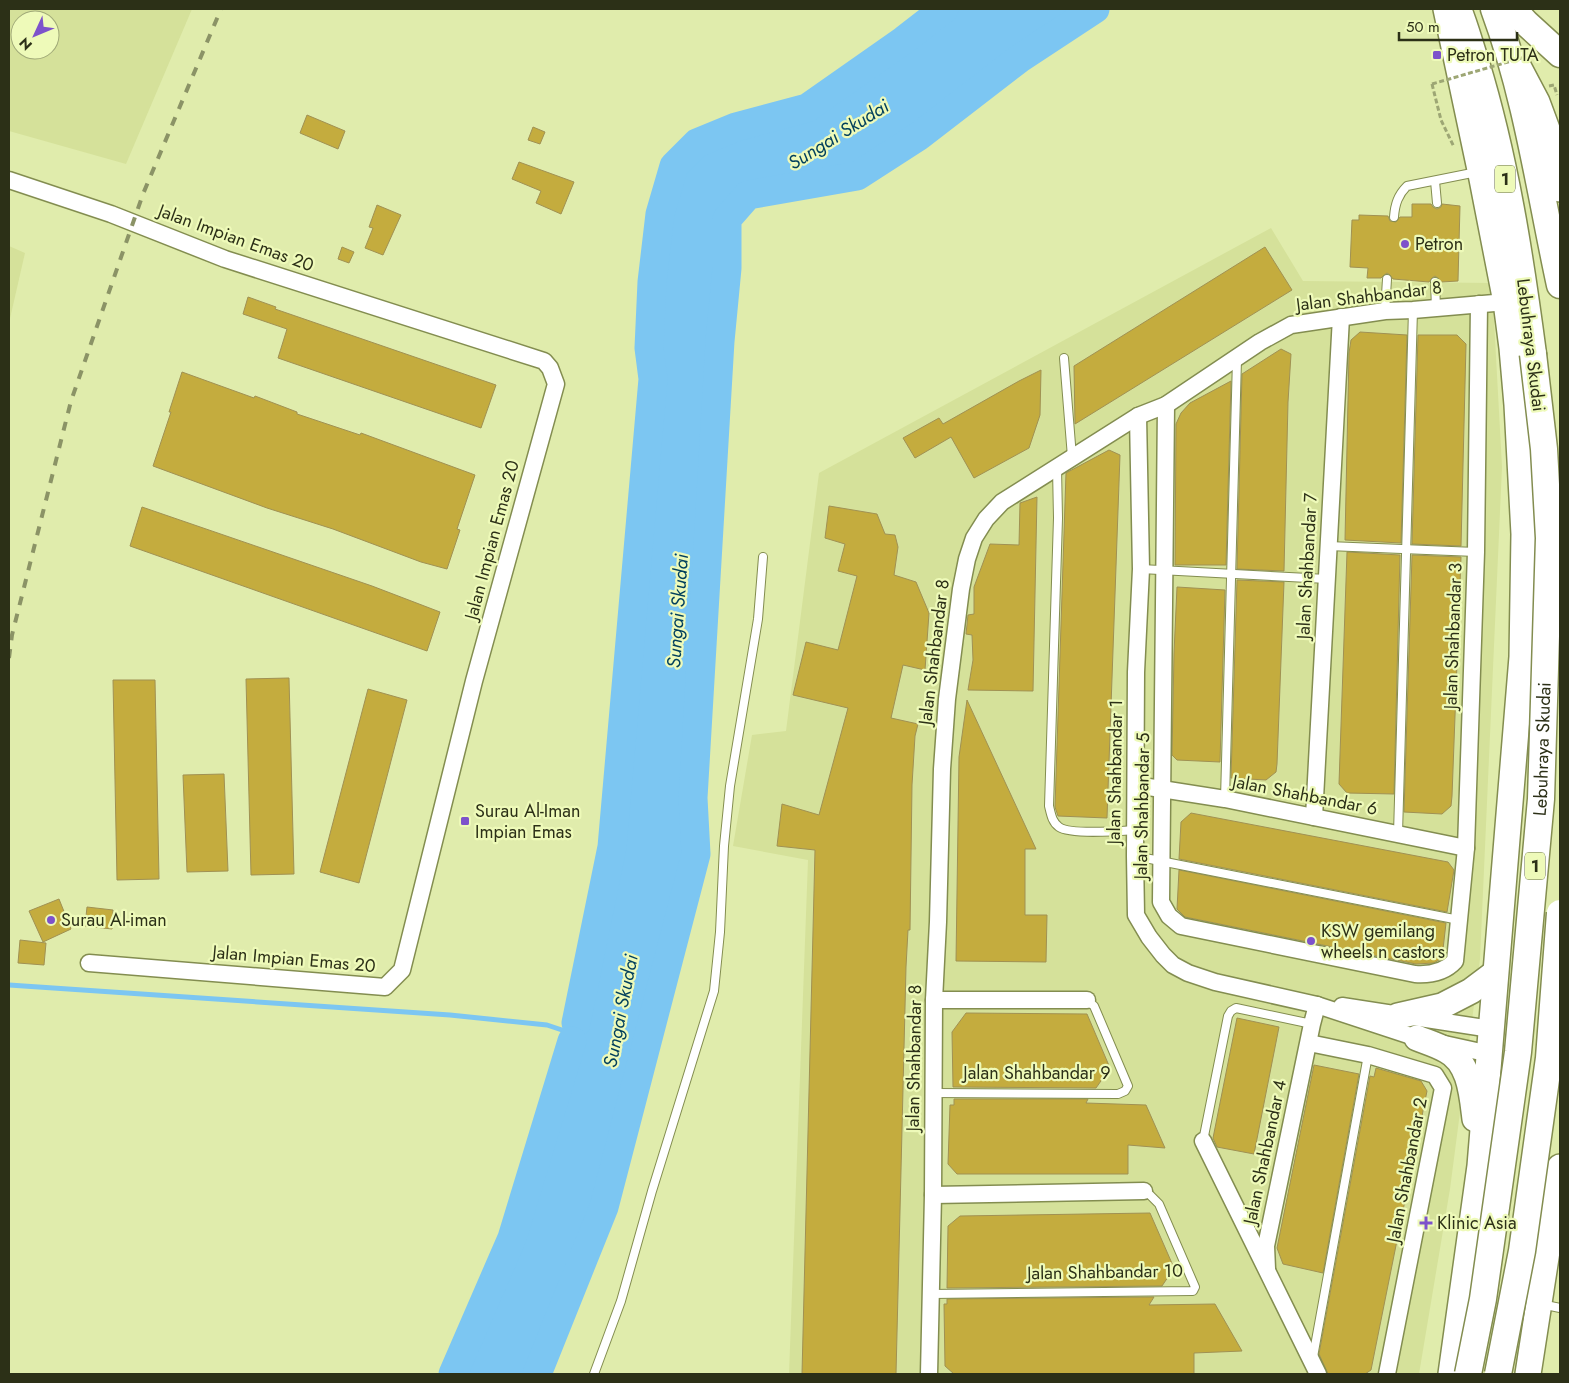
<svg xmlns="http://www.w3.org/2000/svg" width="1569" height="1383" viewBox="0 0 1569 1383" font-family="Jost,sans-serif">
	<rect width="100%" height="100%" fill="#e0ecac"/>
	<!-- built -->
	<g fill="#d5e19a" fill-rule="evenodd">
		<path d="M9 9H192L126 164 9 131ZM20 20H50V50H20Z"/>
		<polygon points="1271,228 1303,281 1492,283 1502,467 1480,959 1450,1189 1419,1374 789,1374 808,860 733,846 752,735 786,731 819,473"/>
		<polygon points="9,246 25,253 9,323"/>
	</g>
	<!-- water -->
	<polygon fill="#7cc6f2" points="944,9 1095,9 1019,59 919,136 857,176 748,195 727,219 727,268 720,341 693,798 696,854 604,1207 537,1374 453,1374 512,1238 572,1041 612,847 653,379 649,348 652,282 660,214 674,166 697,143 736,127 807,108 904,40"/>
	<g fill="none" stroke-linecap="round" stroke-linejoin="round">
		<!-- stream -->
		<polyline stroke="#7cc6f2" stroke-width="5" points="9,985 450,1015 547,1025 580,1036"/>
		<!-- river -->
		<g stroke="#7cc6f2" stroke-width="29">
			<polyline points="576,1023 612,847 653,379 649,348 652,282 660,214 674,166 697,143 736,127 807,108 904,40 944,9"/>
			<polyline points="453,1374 512,1238 572,1041"/>
			<polyline points="537,1374 604,1207 696,854 693,798 720,341 727,268 727,219 748,195 857,176 919,136 1019,59 1095,9"/>
		</g>
	</g>
	<!-- building -->
	<g fill="#c4ac3e" stroke="#a09153">
		<polygon points="307,115 345,131 338,149 300,133"/>
		<polygon points="533,127 545,132 540,144 528,140"/>
		<polygon points="519,162 574,182 561,214 536,203 541,191 512,179"/>
		<polygon points="1412,204 1431,204 1433,207 1437,209 1441,207 1442,204 1460,206 1458,281 1441,282 1439,279 1435,276 1432,278 1429,282 1393,279 1390,275 1387,273 1383,276 1381,278 1367,278 1368,268 1350,267 1352,220 1359,220 1359,215 1388,216 1390,221 1396,222 1400,217 1412,217"/>
		<polygon points="377,205 401,215 383,255 365,248 373,228 369,227"/>
		<polygon points="342,247 354,252 349,263 338,259"/>
		<polygon points="1265,247 1292,290 1075,424 1074,366"/>
		<polygon points="248,297 276,307 275,309 496,385 481,428 278,358 287,329 243,314"/>
		<polygon points="1360,332 1407,335 1401,543 1345,540 1349,353 1351,340"/>
		<polygon points="1418,335 1457,335 1466,344 1461,546 1412,544"/>
		<polygon points="1281,349 1291,354 1288,402 1284,571 1237,569 1242,374"/>
		<polygon points="1041,370 1040,415 1029,448 974,478 951,437 915,458 903,438 939,418 943,424 1019,381"/>
		<polygon points="182,372 254,398 255,396 297,412 297,414 360,435 361,433 475,475 457,529 460,530 447,569 421,562 333,529 267,508 153,466 171,412 169,412"/>
		<polygon points="1231,381 1226,565 1175,565 1176,424 1181,413 1190,403"/>
		<polygon points="1109,450 1120,455 1107,818 1058,816 1055,807 1066,473"/>
		<polygon points="1037,497 1033,691 968,690 973,660 972,635 966,634 968,615 974,614 974,587 990,544 1019,545 1020,503"/>
		<polygon points="829,506 877,514 885,534 895,535 898,547 894,575 916,582 929,613 925,670 903,665 891,718 918,724 915,736 912,785 910,930 908,930 906,967 896,1374 802,1374 815,850 777,846 782,804 819,815 848,708 793,695 806,642 838,650 857,576 838,571 845,544 825,538"/>
		<polygon points="142,507 372,586 440,612 427,651 130,546"/>
		<polygon points="1347,552 1400,555 1394,794 1347,793 1339,784"/>
		<polygon points="1412,555 1461,557 1452,796 1451,806 1442,814 1404,812"/>
		<polygon points="1237,580 1284,582 1277,764 1276,772 1266,780 1231,778"/>
		<polygon points="1177,587 1225,590 1220,762 1177,760 1172,755 1174,653"/>
		<polygon points="289,678 294,874 251,875 246,679"/>
		<polygon points="113,680 155,680 159,879 117,880"/>
		<polygon points="368,689 407,700 359,883 320,872"/>
		<polygon points="967,700 1036,849 1025,849 1025,915 1047,915 1046,962 956,961 959,757"/>
		<polygon points="224,774 228,871 187,872 183,775"/>
		<polygon points="1191,813 1448,862 1454,870 1447,912 1179,859 1181,822"/>
		<polygon points="1179,870 1446,923 1442,958 1434,963 1416,964 1185,917 1177,909"/>
		<polygon points="59,899 71,929 43,942 29,911"/>
		<polygon points="87,907 113,910 112,929 85,926"/>
		<polygon points="20,940 46,943 44,965 18,963"/>
		<polygon points="966,1013 1087,1014 1110,1068 1096,1088 953,1087 952,1032"/>
		<polygon points="1237,1018 1279,1027 1254,1154 1217,1147 1213,1138"/>
		<polygon points="1314,1065 1359,1074 1323,1273 1283,1264 1277,1248"/>
		<polygon points="1376,1068 1421,1081 1427,1091 1371,1370 1365,1374 1328,1374 1319,1354 1370,1076 1374,1077"/>
		<polygon points="954,1099 1088,1099 1086,1103 1146,1105 1165,1148 1128,1145 1128,1174 957,1174 948,1164 950,1105 954,1105"/>
		<polygon points="1150,1213 1174,1268 1162,1286 947,1288 948,1226 960,1216"/>
		<polygon points="1154,1297 1149,1305 1215,1304 1242,1351 1194,1353 1194,1374 954,1374 945,1366 944,1304 947,1304 947,1299"/>
	</g>
	<g fill="none" stroke-linecap="round" stroke-linejoin="round">
		<!-- service casing -->
		<g stroke="#838d50" stroke-width="10">
			<g id="service">
				<polyline points="1435,181 1437,203"/>
				<path d="M1394 217C1395 204 1398 195 1407 186L1477 172"/>
				<polyline points="1435,282 1436,308"/>
				<polyline points="1385,311 1387,279"/>
				<polyline points="1064,358 1072,457"/>
				<path d="M1057 468 1058 518 1049 806C1051 814 1052 822 1059 827 1070 835 1120 831 1135 830"/>
				<polyline points="1328,546 1476,552"/>
				<polyline points="1141,569 1327,579"/>
				<polyline points="1225,799 1237,359"/>
				<polyline points="1398,834 1413,310"/>
				<polyline points="1135,856 1459,920"/>
				<polyline points="934,1093 1118,1094 1125,1091 1128,1086 1097,1013 1094,1006 1087,1000"/>
				<polyline points="1203,1141 1228,1016 1231,1011 1236,1008 1312,1024"/>
				<polyline points="931,1294 1193,1291 1195,1287 1159,1204 1150,1195 1144,1191"/>
				<polyline points="1541,1304 1560,1308"/>
				<polyline points="1313,1357 1368,1055"/>
				<polyline points="594,1374 621,1301 652,1191 714,991 720,932 724,846 730,786 758,619 763,557"/>
			</g>
		</g>
		<!-- minor casing -->
		<g stroke="#838d50" stroke-width="19">
			<g id="minor">
				<polyline points="9,180 111,214 225,259 544,361 550,368 556,384 474,681 402,970 385,987 89,963"/>
				<path d="M1166 405 1161 902 1169 916 1181 926 1415 974C1430 975 1444 973 1455 961L1466 848 1476 552 1479 304"/>
				<polyline points="1138,416 1141,569 1136,672 1135,856 1136,915 1149,937 1163,955 1173,965 1188,973 1215,982 1317,1005 1417,1038 1490,1054"/>
				<polyline points="1136,785 1225,799 1466,848"/>
				<polyline points="1314,817 1341,317"/>
				<polyline points="934,1000 1087,1000"/>
				<polyline points="1342,1006 1491,1029"/>
				<polyline points="1309,1043 1368,1055 1435,1075 1443,1088 1387,1374"/>
				<polyline points="1203,1141 1318,1374"/>
				<polyline points="933,1195 1144,1191"/>
				<polyline points="1267,1269 1266,1246 1312,1024 1317,1005"/>
				<polyline points="929,1374 933,1195 934,1000 938,922 942,769 947,699 961,589 967,559 974,538 986,519 1002,502 1138,416 1166,405 1260,342 1291,325 1385,311 1413,310 1506,302"/>
			</g>
		</g>
		<!-- primary casing -->
		<g stroke="#838d50" stroke-width="28">
			<g id="primary">
				<polyline points="1446,9 1482,179 1506,302 1512,348 1517,405 1524,534 1522,657 1480,1166 1451,1374"/>
				<polyline points="1518,66 1537,102 1547,129 1560,189"/>
				<polyline points="1398,1016 1442,1006 1471,991 1495,973"/>
				<path d="M1417 1038C1427 1042 1437 1045 1446 1050 1470 1062 1472 1095 1475 1119"/>
				<polyline points="1528,1374 1560,1167"/>
			</g>
		</g>
		<!-- trunk casing -->
		<g stroke="#838d50" stroke-width="29">
			<g id="trunk">
				<path d="M1458 9C1465 26 1470 45 1476 63 1505 158 1520 255 1533 354"/>
				<path d="M1494 9C1527 98 1540 193 1560 285"/>
				<polyline points="1513,9 1526,23 1560,54"/>
			</g>
		</g>
		<!-- path -->
		<g stroke="#9da674" stroke-width="3" stroke-dasharray="5 2.5" stroke-linecap="butt">
			<polyline points="1432,84 1441,120 1454,147"/>
			<polyline points="1549,86 1554,85 1557,95"/>
		</g>
		<!-- service -->
		<use href="#service" stroke="#fff" stroke-width="8"/>
		<!-- minor -->
		<use href="#minor" stroke="#fff" stroke-width="16"/>
		<!-- primary -->
		<use href="#primary" stroke="#fff" stroke-width="25"/>
		<!-- trunk -->
		<use href="#trunk" stroke="#fff" stroke-width="26"/>
		<!-- rail -->
		<polyline stroke="#8b9366" stroke-width="4" stroke-dasharray="9 9" stroke-linecap="butt" points="9,658 12,635 71,401 143,194 221,9"/>
		<!-- trunk-bridge casing -->
		<g stroke="#838d50" stroke-width="29" stroke-linecap="butt">
			<g id="trunk-bridge">
				<path id="s1" d="M1468 1374 1483 1299 1518 1052 1541 799 1549 538 1544 449 1533 354"/>
				<polyline points="1498,1374 1522,1251 1549,1058 1560,913"/>
			</g>
		</g>
		<!-- path-bridge -->
		<polyline stroke="#9da674" stroke-width="3" stroke-dasharray="5 2.5" stroke-linecap="butt" points="1432,84 1539,53"/>
		<!-- trunk-bridge -->
		<use href="#trunk-bridge" stroke="#fff" stroke-width="26"/>
	</g>
	<!-- markers -->
	<g fill="#7d52cb" stroke="#eefab9" stroke-width="2">
		<rect x="1432" y="50" width="10" height="10" rx="2.5"/>
		<circle cx="1405" cy="244" r="5"/>
		<rect x="460" y="816" width="10" height="10" rx="2.5"/>
		<circle cx="51" cy="920" r="5"/>
		<circle cx="1311" cy="941" r="5"/>
		<path d="M1423.5 1215.5h5v5h5v5h-5v5h-5v-5h-5v-5h5z"/>
	</g>
	<g text-anchor="middle" stroke-width="4.5" stroke-linejoin="round" paint-order="stroke">
		<!-- shield labels -->
		<g fill="#eefab9" stroke="#666d48" stroke-width="1">
			<rect x="1495" y="165.5" width="20" height="27" rx="4"/>
			<rect x="1525" y="852.5" width="20" height="27" rx="4"/>
		</g>
		<g font-size="16" font-weight="bold" fill="#2c3017">
			<text x="1505" y="185">1</text>
			<text x="1535" y="872">1</text>
		</g>
		<!-- poi labels -->
		<g font-size="18" fill="#2c3017" stroke="#eefab9" text-anchor="start">
			<text x="1447" y="61">Petron TUTA</text>
			<text x="1415" y="250">Petron</text>
			<text x="475" y="817">Surau Al-Iman<tspan x="475" dy="21">Impian Emas</tspan></text>
			<text x="61" y="926">Surau Al-iman</text>
			<text x="1321" y="937">KSW gemilang<tspan x="1321" dy="21">wheels n castors</tspan></text>
			<text x="1437" y="1229">Klinic Asia</text>
		</g>
		<!-- street labels -->
		<g font-size="18" fill="#2c3017" stroke="#eefab9">
			<text transform="translate(236 238) rotate(20)" y="6">Jalan Impian Emas 20</text>
			<text transform="translate(1369 296) rotate(-7)" y="6">Jalan Shahbandar 8</text>
			<text transform="translate(1531 345) rotate(83)" y="6">Lebuhraya Skudai</text>
			<text transform="translate(492 540) rotate(-75)" y="6">Jalan Impian Emas 20</text>
			<text transform="translate(1307 566) rotate(-87)" y="6">Jalan Shahbandar 7</text>
			<text transform="translate(1453 636) rotate(-88)" y="6">Jalan Shahbandar 3</text>
			<text transform="translate(934 652) rotate(-83)" y="6">Jalan Shahbandar 8</text>
			<text dy="6" stroke="none"><textPath href="#s1" startOffset="630">Lebuhraya Skudai</textPath></text>
			<text transform="translate(1115 772) rotate(-89)" y="6">Jalan Shahbandar 1</text>
			<text transform="translate(1305 795) rotate(11)" y="6">Jalan Shahbandar 6</text>
			<text transform="translate(1142 806) rotate(-89)" y="6">Jalan Shahbandar 5</text>
			<text transform="translate(294 959) rotate(5)" y="6">Jalan Impian Emas 20</text>
			<text transform="translate(914 1058) rotate(-89)" y="6">Jalan Shahbandar 8</text>
			<text x="1037" y="1079">Jalan Shahbandar 9</text>
			<text transform="translate(1265 1152) rotate(-78)" y="6">Jalan Shahbandar 4</text>
			<text transform="translate(1407 1170) rotate(-79)" y="6">Jalan Shahbandar 2</text>
			<text transform="translate(1105 1272) rotate(-1)" y="6">Jalan Shahbandar 10</text>
		</g>
		<!-- water labels -->
		<g font-size="19" font-style="italic" fill="#003f5c" stroke="#eefab9">
			<text transform="translate(838 134) rotate(-32)" y="7">Sungai Skudai</text>
			<text transform="translate(677 611) rotate(-86)" y="7">Sungai Skudai</text>
			<text transform="translate(620 1011) rotate(-79)" y="7">Sungai Skudai</text>
		</g>
	</g>
	<!-- border -->
	<rect width="1569" height="1383" fill="none" stroke="#2c3017" stroke-width="20"/>
	<!-- north arrow -->
	<g transform="translate(35 35) rotate(226)"><circle r="24" fill="#eefab9" stroke="#a0a978"/>
	<path d="M0-4L9 19L0 12L-9 19Z" fill="#7d52cb"/>
	<text y="-8" font-size="14" font-weight="bold" text-anchor="middle" fill="#2c3017">N</text>
	</g>
	<!-- scale -->
	<path d="M1399 32v8h118v-8" fill="none" stroke="#2c3017" stroke-width="2.5"/>
	<text x="1406" y="32" font-size="15" fill="#2c3017" stroke="#eefab9" stroke-width="4" paint-order="stroke">50 m</text>
</svg>
